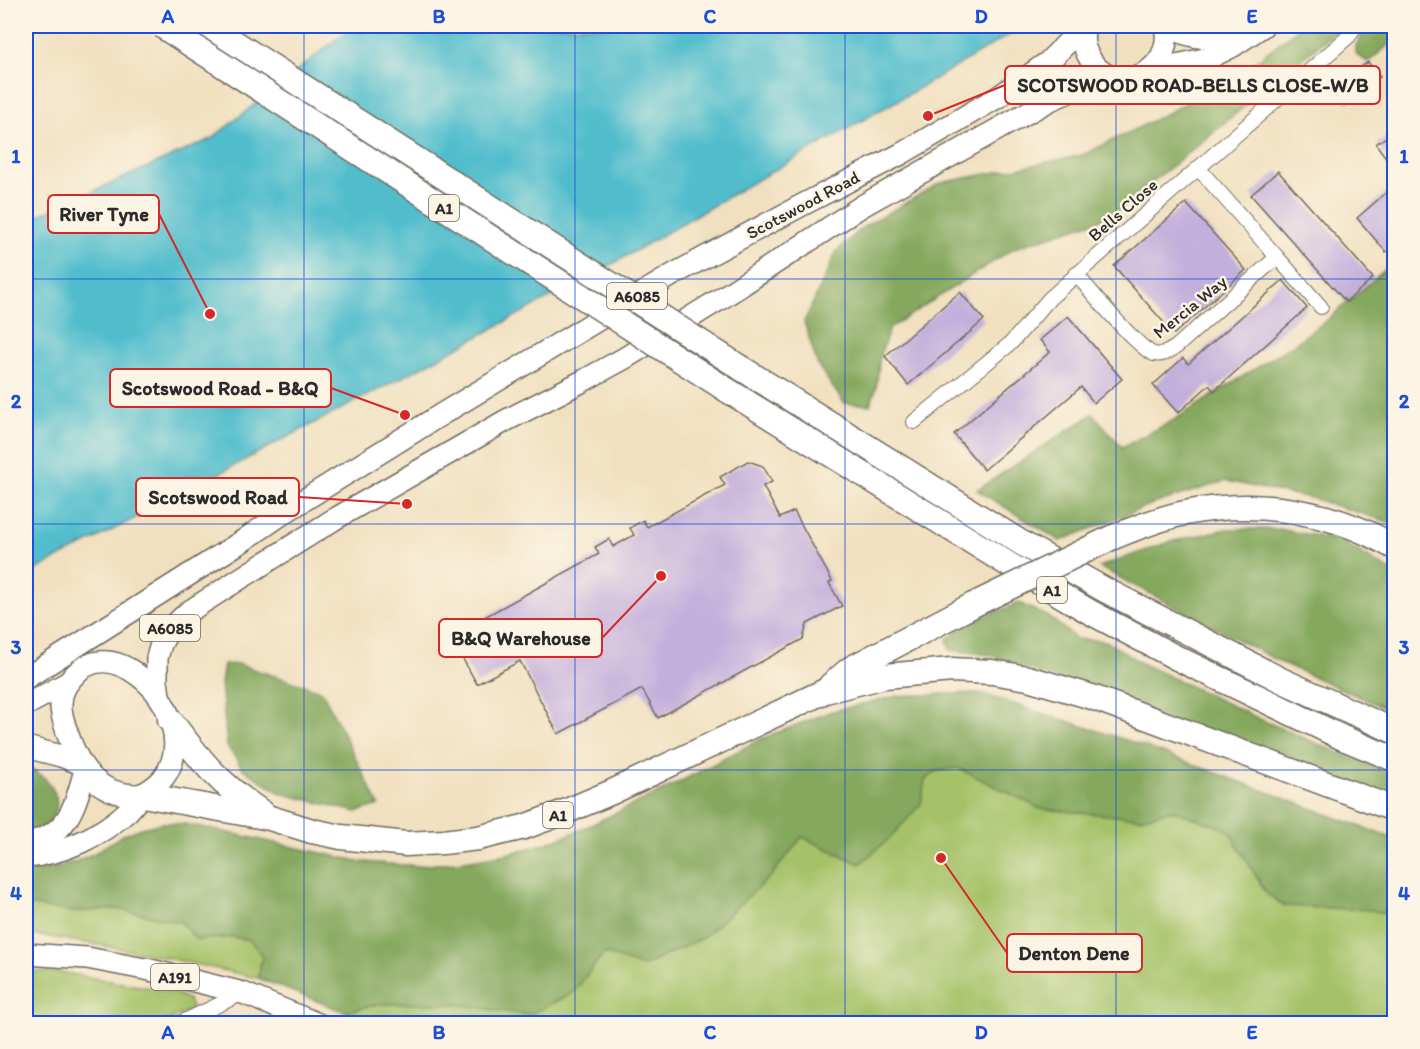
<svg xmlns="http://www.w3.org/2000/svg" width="1420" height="1049" viewBox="0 0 1420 1049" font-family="Itim,sans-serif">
	<rect width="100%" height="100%" fill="#fcf5e5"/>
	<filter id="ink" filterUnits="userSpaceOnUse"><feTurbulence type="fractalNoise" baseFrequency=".0167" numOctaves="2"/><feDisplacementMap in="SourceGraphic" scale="12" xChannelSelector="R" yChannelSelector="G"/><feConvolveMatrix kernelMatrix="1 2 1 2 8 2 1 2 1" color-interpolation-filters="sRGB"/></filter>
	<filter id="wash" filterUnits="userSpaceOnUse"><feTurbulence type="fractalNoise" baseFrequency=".008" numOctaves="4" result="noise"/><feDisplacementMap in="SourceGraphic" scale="24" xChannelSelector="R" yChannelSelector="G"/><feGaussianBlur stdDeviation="1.35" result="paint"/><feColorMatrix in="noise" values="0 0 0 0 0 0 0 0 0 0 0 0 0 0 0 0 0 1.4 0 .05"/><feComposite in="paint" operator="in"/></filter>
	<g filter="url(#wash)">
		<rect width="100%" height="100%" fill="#f1e0bf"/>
		<!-- green -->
		<g fill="#a6c269" stroke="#68764a" stroke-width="1.5">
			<polygon points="979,693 1135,743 1394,839 1394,1023 375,1023 258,978 140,952 44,936 26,935 26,871 51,869 77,861 95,853 123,835 142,828 163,823 184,824 362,862 419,866 466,861 507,854 545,844 585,828 674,785 761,739 830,712 897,696"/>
			<polygon points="26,971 60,972 173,992 188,999 193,1009 163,1023 26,1023"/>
		</g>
		<!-- forest -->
		<g fill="#84a85d" stroke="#586a44" stroke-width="1.5">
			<polygon points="1301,26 1337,26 1335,32 1111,216 1014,248 890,328 880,355 876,389 870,405 844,403 818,366 804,322 837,251 863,227 940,183 1083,155 1162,116 1242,72"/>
			<polygon points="1368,26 1394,26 1394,41 1368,62 1357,55 1355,47"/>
			<polygon points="1394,262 1394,524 1315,499 1225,481 1150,505 1060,541 977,490 1093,414 1122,447 1169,423 1291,346 1327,320"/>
			<polygon points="1226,529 1278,529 1339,540 1394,573 1394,712 1282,663 1099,567 1170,542"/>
			<polygon points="1019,603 1049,617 1077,639 1106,641 1143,664 1264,721 1394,776 1394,802 990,655 950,650 947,639 970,622"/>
			<polygon points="237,664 322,691 379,805 357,812 280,793 243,769 227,746 221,683 224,665"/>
			<polygon points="979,693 1135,743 1394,839 1394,916 1371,910 1285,906 1267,894 1228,830 1173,810 1140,818 1041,809 958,768 937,771 925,780 921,804 890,838 860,864 802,837 771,876 702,938 642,967 604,953 573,993 529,1015 454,1004 379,1004 345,1012 258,978 262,956 250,940 232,937 197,940 180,922 117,909 73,912 26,905 26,871 51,869 77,861 95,853 123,835 142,828 163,823 184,824 216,830 362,862 419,866 466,861 507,854 545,844 585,828 674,785 761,739 830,712 897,696"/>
			<path d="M26 767C46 774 67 798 51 820 45 828 34 830 26 833Z"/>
		</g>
		<!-- water -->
		<polygon fill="#51bdcc" stroke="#3e747c" stroke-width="1.5" points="353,26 1024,26 916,90 736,192 618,261 403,377 278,442 178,496 26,575 26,221 211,139"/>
		<g id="blocks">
			<!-- building -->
			<g fill="#c3afdb">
				<polygon points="1368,62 1380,77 1348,103 1336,87"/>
				<polygon points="1395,131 1395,170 1376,144"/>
				<polygon points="1278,171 1373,278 1346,302 1251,195"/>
				<polygon points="1395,185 1395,245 1386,252 1357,218"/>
				<polygon points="1186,203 1246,270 1174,334 1114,266"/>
				<polygon points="1283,280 1307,308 1214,391 1209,385 1178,413 1153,385 1183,358 1188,364"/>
				<polygon points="960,292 984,320 908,385 885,356"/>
				<polygon points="1068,316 1122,379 1094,403 1081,387 984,470 954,434 1050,352 1040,340"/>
				<polygon points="748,461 763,466 772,482 763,486 780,518 794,511 832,581 829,583 842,606 807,624 803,639 658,718 642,689 558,734 520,661 477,684 450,636 599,554 595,547 609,539 613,547 634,535 630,528 643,520 647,527 725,485 720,477"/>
			</g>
		</g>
	</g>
	<g filter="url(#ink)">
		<use href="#blocks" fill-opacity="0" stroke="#706a5f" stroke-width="1.5"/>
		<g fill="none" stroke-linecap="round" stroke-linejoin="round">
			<!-- street casing -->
			<g stroke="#706a5f" stroke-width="16">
				<g id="street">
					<polyline points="1277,257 1321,307"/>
					<path d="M1076 274C1090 290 1138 349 1154 354 1163 356 1169 351 1176 347L1277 257 1199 169"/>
					<polyline points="914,422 1011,343 1050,298 1349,36 1355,26"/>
					<polyline points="178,1024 243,993"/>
				</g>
			</g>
			<!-- primary casing -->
			<g stroke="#706a5f" stroke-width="24">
				<g id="primary">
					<path d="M1085 26C1082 36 1083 47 1089 57 1112 100 1176 73 1165 26"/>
					<path d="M1169 26C1191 41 1220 39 1246 36"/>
					<polyline points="1149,71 1209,58 1233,46 1263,26"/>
					<polyline points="26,678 244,540 285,512 442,414 674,274 802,205 901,154 998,97 1048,62 1072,38 1082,26"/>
					<polyline points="159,696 157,681 157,658 161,644 168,631 188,612 238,580 333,520 460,447 505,421 581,382 625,358 725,296 862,206 984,137 1050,100 1076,89 1091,84 1120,78"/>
					<polyline points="26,705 67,683"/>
					<polyline points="26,747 61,756 79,763"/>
					<path d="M26 843C68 837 75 806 85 770"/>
					<path d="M26 857C63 854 101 836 128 811 132 807 136 802 140 797 148 790 158 786 164 777 188 744 168 698 139 676 116 658 90 655 71 679 65 686 61 695 61 704 60 714 65 725 68 735 81 772 100 797 143 795"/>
					<polyline points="26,954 87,958 150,970 243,993 318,1024"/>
				</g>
			</g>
			<!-- highway casing -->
			<g stroke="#706a5f" stroke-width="27">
				<g id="highway">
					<polyline points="741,368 1023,544 1105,590 1281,680 1394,731"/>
					<polyline points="727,390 1008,564 1090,612 1175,657 1343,738 1394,759"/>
					<path d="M1111 538C1135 528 1160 518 1185 513 1256 499 1332 510 1394 547"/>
					<polyline points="831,685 850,669 973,605"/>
					<path d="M170 720C200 760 220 785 263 813"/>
					<polyline points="143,795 270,818 312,831 341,837 406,844 443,842 478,838 524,827 567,811 612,792 825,691 885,676 952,670 992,672 1028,678 1092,697 1394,809"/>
				</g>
			</g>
			<!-- street -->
			<use href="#street" stroke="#fff" stroke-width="14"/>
			<!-- primary -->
			<use href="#primary" stroke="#fff" stroke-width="21"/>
			<!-- highway -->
			<use href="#highway" stroke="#fff" stroke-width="24"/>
			<!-- highway-bridge casing -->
			<g stroke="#706a5f" stroke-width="27" stroke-linecap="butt">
				<g id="highway-bridge">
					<polyline points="162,26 727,390"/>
					<polyline points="209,26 741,368"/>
					<polyline points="973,605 1111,538"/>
				</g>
			</g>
			<!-- highway-bridge -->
			<use href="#highway-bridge" stroke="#fff" stroke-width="24"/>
		</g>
	</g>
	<!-- grid -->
	<path fill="none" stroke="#1d4ed8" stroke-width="1.5" stroke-opacity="0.55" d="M304 26V1024M575 26V1024M845 26V1024M1116 26V1024M26 279H1394M26 524H1394M26 770H1394"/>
	<g text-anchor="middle" stroke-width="5" stroke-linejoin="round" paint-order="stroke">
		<!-- shield labels -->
		<g fill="#fcf5e5" stroke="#6a6863" stroke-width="1.5">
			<rect x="429" y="195" width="30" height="26" rx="4.5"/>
			<rect x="607" y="283" width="60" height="26" rx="4.5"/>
			<rect x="1037" y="577" width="30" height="26" rx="4.5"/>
			<rect x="140" y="615" width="60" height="26" rx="4.5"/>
			<rect x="543" y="802" width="30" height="26" rx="4.5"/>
			<rect x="151" y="964" width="48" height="26" rx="4.5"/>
		</g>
		<g font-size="16" font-weight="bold" fill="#2b2b2b">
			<text x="444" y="214">A1</text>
			<text x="637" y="302">A6085</text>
			<text x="1052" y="596">A1</text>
			<text x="170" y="634">A6085</text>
			<text x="558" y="821">A1</text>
			<text x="175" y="983">A191</text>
		</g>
		<!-- street labels -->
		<g font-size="18" fill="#2b2b2b" stroke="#fcf5e5">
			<text transform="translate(803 205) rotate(-28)" y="6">Scotswood Road</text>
			<text transform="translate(1123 210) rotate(-41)" y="6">Bells Close</text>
			<text transform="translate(1190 307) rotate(-39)" y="6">Mercia Way</text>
		</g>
	</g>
	<!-- callouts -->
	<path fill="none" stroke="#d62828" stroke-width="2" d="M928 116L1005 85M210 314L159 214M405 415L331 388M407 504L299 497M661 576L602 638M941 858L1007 953"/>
	<g fill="#d62828" stroke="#fcf5e5" stroke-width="2">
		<circle cx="928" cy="116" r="6"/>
		<circle cx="210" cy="314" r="6"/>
		<circle cx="405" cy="415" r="6"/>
		<circle cx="407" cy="504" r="6"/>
		<circle cx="661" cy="576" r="6"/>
		<circle cx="941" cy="858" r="6"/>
	</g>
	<g fill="#fcf5e5" stroke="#d62828" stroke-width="2">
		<rect x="1005" y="66" width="375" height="38" rx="6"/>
		<rect x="48" y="195" width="111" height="38" rx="6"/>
		<rect x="110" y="369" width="221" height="38" rx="6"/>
		<rect x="136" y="478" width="163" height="38" rx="6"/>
		<rect x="439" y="619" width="163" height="38" rx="6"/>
		<rect x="1007" y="934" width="135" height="38" rx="6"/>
	</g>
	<g font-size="20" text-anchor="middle" font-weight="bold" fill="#2b2b2b">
		<text x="1193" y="92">SCOTSWOOD ROAD-BELLS CLOSE-W/B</text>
		<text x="104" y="221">River Tyne</text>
		<text x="220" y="395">Scotswood Road - B&amp;Q</text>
		<text x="218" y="504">Scotswood Road</text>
		<text x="521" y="645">B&amp;Q Warehouse</text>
		<text x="1074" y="960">Denton Dene</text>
	</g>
	<!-- margin -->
	<rect width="1420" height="1049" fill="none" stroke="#fcf5e5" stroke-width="66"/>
	<rect x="33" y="33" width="1354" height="983" fill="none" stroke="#1d4ed8" stroke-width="2"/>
	<g font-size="20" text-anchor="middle" font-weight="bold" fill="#1d4ed8">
		<text x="168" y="23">A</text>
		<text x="439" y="23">B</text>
		<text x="710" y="23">C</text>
		<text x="981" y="23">D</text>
		<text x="1252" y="23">E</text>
		<text x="16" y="163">1</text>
		<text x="1404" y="163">1</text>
		<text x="16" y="408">2</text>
		<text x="1404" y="408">2</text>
		<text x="16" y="654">3</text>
		<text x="1404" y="654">3</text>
		<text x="16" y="900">4</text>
		<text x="1404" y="900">4</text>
		<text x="168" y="1039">A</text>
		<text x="439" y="1039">B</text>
		<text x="710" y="1039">C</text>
		<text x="981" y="1039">D</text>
		<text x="1252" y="1039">E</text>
	</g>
</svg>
